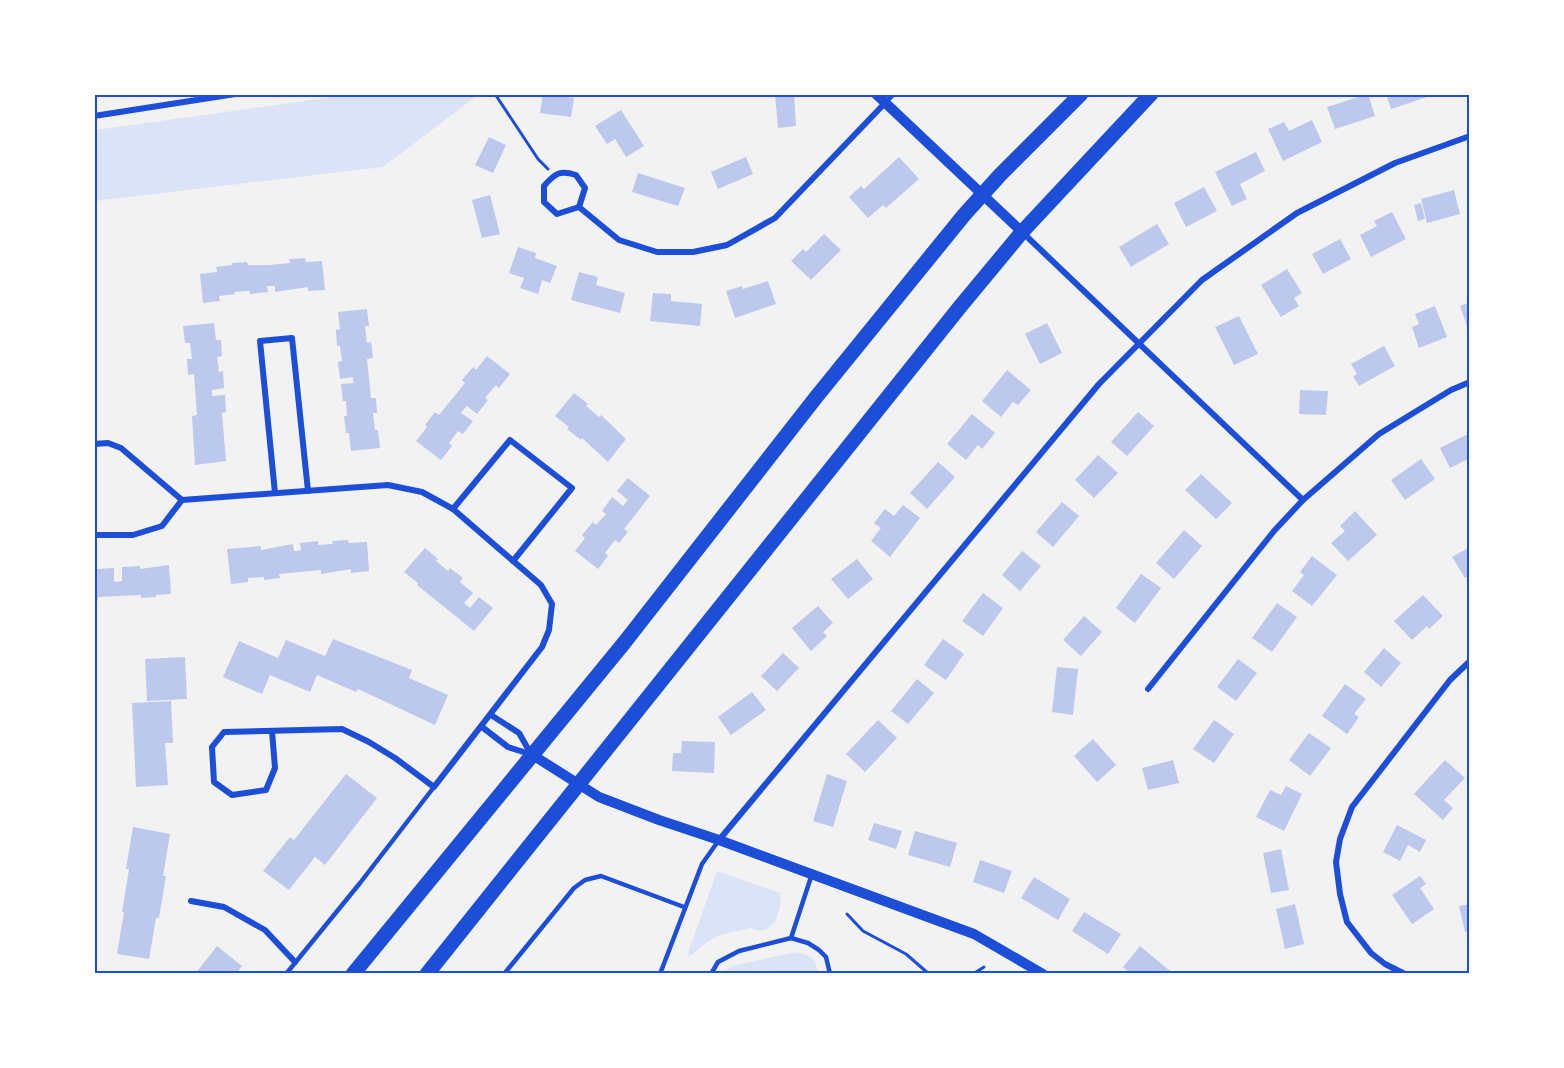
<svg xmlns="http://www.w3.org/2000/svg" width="1564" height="1068" viewBox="0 0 1564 1068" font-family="Poppins,sans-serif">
	<rect width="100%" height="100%" fill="#f2f2f2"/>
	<!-- green -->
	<g fill="#dbe4f7">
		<polygon points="471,94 474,98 383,167 95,201 95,130 347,95"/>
		<polygon points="717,871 780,893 781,902 777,917 774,923 767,929 760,931 751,928 720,935 707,942 689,957 688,953"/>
		<path d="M795 952C808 954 818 959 817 973H723L732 966Z"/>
	</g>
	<!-- building -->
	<g fill="#bdc9ec">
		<polygon points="543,94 574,98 571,117 540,113"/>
		<polygon points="775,94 794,94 796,126 778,128"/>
		<polygon points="1368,94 1375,116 1335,129 1327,107"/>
		<polygon points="1386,94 1433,94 1433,95 1391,109"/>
		<polygon points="621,110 644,146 626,157 615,139 607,144 595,126"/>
		<polygon points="1312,120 1322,142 1283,161 1268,129 1284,122 1289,131"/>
		<polygon points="489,137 506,145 493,173 475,165"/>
		<polygon points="1256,152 1265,171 1240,184 1247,199 1232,206 1215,172"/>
		<polygon points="746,157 753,174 718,189 711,172"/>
		<polygon points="899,157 919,179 886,208 883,205 868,218 849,197 861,186 864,189"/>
		<polygon points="638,173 685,188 678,206 632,192"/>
		<polygon points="1204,187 1217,211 1186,227 1174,203"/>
		<polygon points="1454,190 1460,214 1427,223 1421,199"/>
		<polygon points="490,195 500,234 482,238 472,200"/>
		<polygon points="1421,203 1425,219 1418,221 1414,205"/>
		<polygon points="1392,212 1406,239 1371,257 1360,235 1377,226 1374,221"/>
		<polygon points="1157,224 1169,244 1131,267 1119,247"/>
		<polygon points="824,234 841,250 811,280 791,261 803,249 806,252"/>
		<polygon points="1340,239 1351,259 1323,274 1312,254"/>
		<polygon points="518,247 536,253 535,258 557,266 550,283 542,280 538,294 520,288 524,278 509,273"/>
		<polygon points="305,258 306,262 322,261 325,290 308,291 308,287 275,292 275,286 267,286 268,292 250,294 250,291 234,292 235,294 219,296 220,301 203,303 200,274 217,272 216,267 232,265 232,263 247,262 248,265 269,265 290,263 289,259"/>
		<polygon points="1287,269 1302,293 1294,298 1299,306 1281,317 1261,285"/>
		<polygon points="579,272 598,277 596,285 625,293 620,313 571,300"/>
		<polygon points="768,281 776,304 735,318 726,291 742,286 743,289"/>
		<polygon points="653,293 671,294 671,301 702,304 700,326 650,321"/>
		<polygon points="1470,302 1470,331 1469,332 1460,306"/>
		<polygon points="1435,306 1447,337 1419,348 1412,327 1419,324 1415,314"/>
		<polygon points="367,309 369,326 365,326 367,343 371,342 373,358 367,359 371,398 376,398 377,413 373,413 375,430 378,430 380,448 351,451 349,433 346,433 344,416 347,416 346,401 343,401 341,384 354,383 353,381 353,377 340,379 338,362 342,361 340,346 337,346 336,330 340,329 338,312"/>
		<polygon points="1239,316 1258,354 1234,365 1215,327"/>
		<polygon points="214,323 216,340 221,340 222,356 217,357 219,372 223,371 224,388 212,390 212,396 225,395 226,412 222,413 226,461 195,465 192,416 197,415 194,374 188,375 187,359 192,359 190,343 185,343 183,326"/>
		<polygon points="1047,323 1062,353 1040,364 1025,334"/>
		<polygon points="1384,346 1395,366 1359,386 1353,376 1357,374 1351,364"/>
		<polygon points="487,356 510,374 499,388 496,385 485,398 488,400 477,414 467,406 464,409 461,413 473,421 463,434 458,431 449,443 452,446 441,460 416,441 427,427 425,425 435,412 439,415 465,383 462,380 473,367 476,370"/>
		<polygon points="1007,370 1031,390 1018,405 1013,402 1001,417 982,401"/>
		<polygon points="1300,390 1328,391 1326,415 1299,414"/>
		<polygon points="574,393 588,404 586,406 599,417 601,415 626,439 608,462 582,438 581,440 567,429 569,427 555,416"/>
		<polygon points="1138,412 1154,426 1127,456 1111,442"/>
		<polygon points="972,414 995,433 982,449 978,445 966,460 947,444"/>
		<polygon points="1470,433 1470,458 1450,468 1440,448"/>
		<polygon points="1098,455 1118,473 1094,498 1075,480"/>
		<polygon points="1421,459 1435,479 1405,500 1391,480"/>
		<polygon points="938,462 955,477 927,509 910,493"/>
		<polygon points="1201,474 1232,503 1216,519 1185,490"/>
		<polygon points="628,478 650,496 624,529 628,532 619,543 615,540 605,553 608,556 598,569 575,551 585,538 582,535 593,522 596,525 606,514 602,511 612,497 623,506 628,500 617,491"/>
		<polygon points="1062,502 1079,516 1053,547 1036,532"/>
		<polygon points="903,505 920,518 890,557 871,541 881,528 874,523 885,509 894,516"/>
		<polygon points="1355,511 1377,535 1348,561 1331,543 1345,531 1340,526"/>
		<polygon points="1184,530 1202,546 1174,579 1156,563"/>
		<polygon points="348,540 349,543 367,542 369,571 351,573 351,569 321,574 321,570 279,574 280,578 264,580 264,577 248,578 248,582 231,584 227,549 261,546 261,550 293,544 294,551 298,551 301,550 300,543 318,541 318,545 333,544 332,541"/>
		<polygon points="1470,547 1470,575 1465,578 1452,557"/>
		<polygon points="425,548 438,559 436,561 448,571 450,568 463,578 460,582 473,593 464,603 470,608 479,597 493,608 474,631 417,585 418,583 404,572"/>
		<polygon points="1022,551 1041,566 1020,591 1002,575"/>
		<polygon points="1312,556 1337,575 1312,606 1292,591 1304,575 1300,572"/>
		<polygon points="857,559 873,579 848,599 831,579"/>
		<polygon points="169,565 171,594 156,595 156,597 141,598 141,595 98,597 98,600 94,600 94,571 97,569 114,568 114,582 122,581 122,567 140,566 140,569"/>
		<polygon points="1141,574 1161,588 1135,623 1116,608"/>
		<polygon points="983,593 1003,608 983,636 962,621"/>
		<polygon points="1423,595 1443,616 1429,629 1427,626 1412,640 1394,621"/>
		<polygon points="1277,603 1297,617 1272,652 1252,638"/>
		<polygon points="818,606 833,623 823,632 827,636 811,651 792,628"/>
		<polygon points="1084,616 1102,632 1081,656 1063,640"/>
		<polygon points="333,639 412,670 409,678 448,695 435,725 358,689 356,692 317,675 310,692 270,675 262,694 223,677 239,641 278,658 286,640 325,656"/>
		<polygon points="943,639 964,654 946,680 924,665"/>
		<polygon points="1384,648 1401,663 1381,687 1364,672"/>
		<polygon points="783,653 799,668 777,691 761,676"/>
		<polygon points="185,657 187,699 147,701 145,659"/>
		<polygon points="1238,659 1257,673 1236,701 1217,687"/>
		<polygon points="1057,667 1078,669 1073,715 1052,712"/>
		<polygon points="917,679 934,693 908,724 891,711"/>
		<polygon points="1345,684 1366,699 1354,714 1359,717 1347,734 1322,716"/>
		<polygon points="752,692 766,710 731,735 718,717"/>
		<polygon points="171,701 173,743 165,743 168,785 136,787 132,703"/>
		<polygon points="878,720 897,738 865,772 846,754"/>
		<polygon points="1214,720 1234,734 1214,763 1193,749"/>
		<polygon points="1309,733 1331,748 1310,776 1289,760"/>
		<polygon points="1093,739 1116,765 1097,782 1074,756"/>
		<polygon points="682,741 715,742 714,773 672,771 673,753 681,753"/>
		<polygon points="1173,760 1179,783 1148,790 1142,768"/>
		<polygon points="1445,760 1465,778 1444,800 1453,808 1443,820 1414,794"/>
		<polygon points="346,774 377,798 325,865 315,857 289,890 263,871 290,837 294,840"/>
		<polygon points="827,774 847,781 833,827 813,821"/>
		<polygon points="1286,786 1302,794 1284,831 1256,817 1270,790 1281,795"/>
		<polygon points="874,823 902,831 896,849 868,840"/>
		<polygon points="1397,825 1426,840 1420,852 1408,845 1400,861 1383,852"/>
		<polygon points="133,827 170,834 163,876 166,876 159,918 156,918 149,959 117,954 124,912 122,912 129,869 126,869"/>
		<polygon points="915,831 957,843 950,867 908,855"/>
		<polygon points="1281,849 1289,890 1271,893 1263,853"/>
		<polygon points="980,860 1012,871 1004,893 973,882"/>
		<polygon points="1420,876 1426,884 1420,888 1434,909 1412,924 1392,895"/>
		<polygon points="1034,877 1070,899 1058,920 1021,898"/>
		<polygon points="1295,904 1304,944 1285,949 1276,909"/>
		<polygon points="1470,904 1470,931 1465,932 1459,906"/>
		<polygon points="1084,912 1121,934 1108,954 1072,931"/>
		<polygon points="217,946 242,966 236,974 195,974"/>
		<polygon points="1140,946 1170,971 1168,974 1131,974 1123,967"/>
	</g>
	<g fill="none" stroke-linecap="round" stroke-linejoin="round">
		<!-- path -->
		<g stroke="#1d4ed8" stroke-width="3">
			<polyline points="495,94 538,159 548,169"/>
			<polyline points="847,914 863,931 906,954 929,974"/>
			<polyline points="973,974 984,967"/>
		</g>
		<!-- service -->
		<g stroke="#1d4ed8" stroke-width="4.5">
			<polyline points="885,103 894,94"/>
			<polyline points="791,938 812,874"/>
			<polyline points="286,974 360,883 434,787"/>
			<polyline points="504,974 574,888 585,880 601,876 684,907"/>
			<polyline points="660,974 702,864 719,840"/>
			<polyline points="711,974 718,962 739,951 791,938 808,943 819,950 826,957 830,974"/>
		</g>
		<!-- minor -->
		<g stroke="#1d4ed8" stroke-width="6">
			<polyline points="94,116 235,94"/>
			<path d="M579 207 557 214 544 202V186C555 173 560 170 576 175L585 188 579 207 619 240 657 252H693L727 245 775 218 885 103"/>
			<polyline points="1022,232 1303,500"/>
			<polyline points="94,444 108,443 121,448 182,500 388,485 422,492 453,509 541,585 552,604 549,630 542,647 434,787 395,758 369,742 342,729 224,732 212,747 214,782 232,795 266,790 275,768 272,731"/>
			<polyline points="275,493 260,341 292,338 308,491"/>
			<polyline points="453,509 510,440 572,488 513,561"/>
			<polyline points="94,535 133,535 162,526 182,500"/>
			<polyline points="1148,689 1274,531 1303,500 1379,434 1451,390 1470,382"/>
			<polyline points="491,715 519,733 531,754"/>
			<polyline points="482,727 508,747 530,754"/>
			<polyline points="719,840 1099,384 1202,280 1297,213 1395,163 1470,136"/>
			<polyline points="191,901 224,907 265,930 295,962"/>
			<polyline points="1405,974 1385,964 1371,953 1347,922 1340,894 1336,862 1340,839 1352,807 1450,680 1470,661"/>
		</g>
		<!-- tertiary -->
		<g stroke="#1d4ed8" stroke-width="10">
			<polyline points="876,94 1022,232"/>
			<polyline points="531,754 599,797 659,820 719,840 974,934 1043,974"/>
		</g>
		<!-- primary -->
		<g stroke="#1d4ed8" stroke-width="15">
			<polyline points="353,974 624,643 817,396 964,215 1000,175 1081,94"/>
			<polyline points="427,974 959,308 1022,232 1151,94"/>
		</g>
	</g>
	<!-- border -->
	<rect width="1564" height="1068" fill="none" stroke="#ffffff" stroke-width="192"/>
	<rect x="96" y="96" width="1372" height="876" fill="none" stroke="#1d4ed8" stroke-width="2"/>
</svg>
